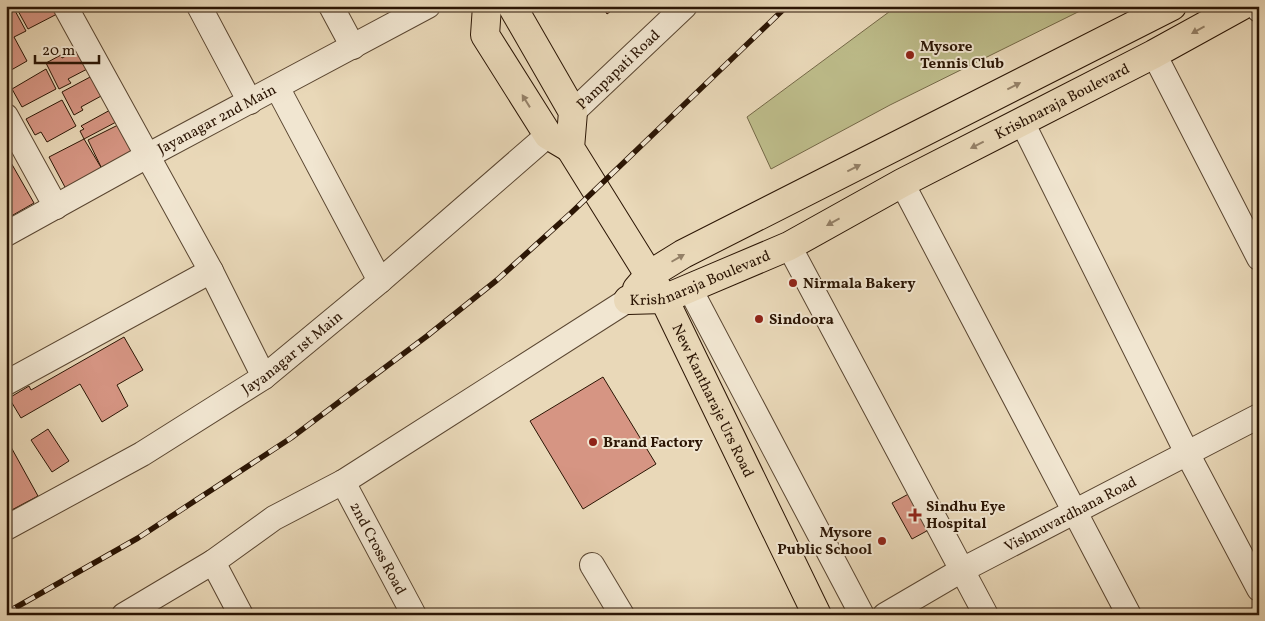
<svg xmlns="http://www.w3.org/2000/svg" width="1265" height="621" viewBox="0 0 1265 621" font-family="Vollkorn,serif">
	<rect width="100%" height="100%" fill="#e9d8b8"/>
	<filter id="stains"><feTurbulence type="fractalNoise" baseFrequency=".004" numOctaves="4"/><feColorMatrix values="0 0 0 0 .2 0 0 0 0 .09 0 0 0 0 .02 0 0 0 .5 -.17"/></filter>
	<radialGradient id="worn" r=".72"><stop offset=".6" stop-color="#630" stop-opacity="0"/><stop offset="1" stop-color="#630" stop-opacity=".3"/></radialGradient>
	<!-- green -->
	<polygon fill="#bdbc8a" stroke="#746847" points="897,6 1090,6 890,105 771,169 747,117"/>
	<!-- building -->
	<g fill="#d69583" stroke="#2b1504">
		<polygon points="23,6 53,6 57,14 28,29 17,9"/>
		<polygon points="602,6 618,6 607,14"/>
		<polygon points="13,7 26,31 14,37 27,61 6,73 6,11"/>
		<polygon points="81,48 91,67 68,79 71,83 59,89 46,63 61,55 62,58"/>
		<polygon points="46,69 56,89 22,107 12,89"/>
		<polygon points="92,76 103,95 81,107 83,110 74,115 62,92"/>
		<polygon points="62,100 76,126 47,142 41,132 35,135 26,119"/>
		<polygon points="112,109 118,121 84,139 80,131 84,129 81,126"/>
		<polygon points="120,124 136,150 102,169 88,140"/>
		<polygon points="84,139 102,169 66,189 49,157"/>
		<polygon points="6,154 34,203 6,219"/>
		<polygon points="124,337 143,370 117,385 128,406 102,422 80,384 21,418 9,398 29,386 31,390"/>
		<polygon points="603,377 656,464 583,509 530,421"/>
		<polygon points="48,429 69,461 52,472 31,440"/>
		<polygon points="6,438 38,496 6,513"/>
		<polygon points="914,491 934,527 912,539 892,503"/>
	</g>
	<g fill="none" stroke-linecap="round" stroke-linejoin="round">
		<!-- minor casing -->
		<g stroke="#5a4631" stroke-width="26">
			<g id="minor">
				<polyline points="65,6 211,271 264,377"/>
				<polyline points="199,6 250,102"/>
				<polyline points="331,6 353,47"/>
				<polyline points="1257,6 1259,10"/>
				<polyline points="1154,54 1259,258"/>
				<polyline points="277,87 380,281"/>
				<path id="s1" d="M573 112 685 6"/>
				<polyline points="6,116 56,207"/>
				<polyline points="1022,122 1187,453 1259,589"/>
				<polyline points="902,183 1129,615"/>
				<path id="s2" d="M6 234 147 156 428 6"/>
				<polyline points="789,246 986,615"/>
				<polyline points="690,289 862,615"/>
				<polyline points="6,383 211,271"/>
				<path id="s3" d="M343 482 414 615"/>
				<path id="s4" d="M6 528 142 454 264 377 380 281 548 135"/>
				<polyline points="213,562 241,615"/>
				<polyline points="592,565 622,615"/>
				<polyline points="124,615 213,562 274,518 343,482 628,300"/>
				<path id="s5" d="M885 615 962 570 1259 416"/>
			</g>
		</g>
		<!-- major casing -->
		<g stroke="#2b1504" stroke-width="30">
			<g id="major">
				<polyline points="487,6 485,35 548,135 570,148"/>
				<path id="s6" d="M512 6 573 112 570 148 664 299 817 615"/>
				<polyline points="637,289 649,275 683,254 1172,6"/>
				<path id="s7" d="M628 300 664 299 789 246 902 183 1154 54 1241 6"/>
			</g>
		</g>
		<!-- minor -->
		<use href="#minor" stroke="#f1e6d1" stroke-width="24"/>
		<!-- major -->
		<use href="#major" stroke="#e9d8b8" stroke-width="28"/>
		<!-- rail casing -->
		<g stroke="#2b1504" stroke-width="5.5">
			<polyline id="rail" points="6,613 138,538 291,438 427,336 497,280 571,213 787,6"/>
		</g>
		<!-- rail -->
		<use href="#rail" stroke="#f1e6d1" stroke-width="4" stroke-dasharray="11" stroke-linecap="butt"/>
	</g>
	<!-- one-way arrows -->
	<defs><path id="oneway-solid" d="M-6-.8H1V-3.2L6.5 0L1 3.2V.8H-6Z" transform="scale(1.25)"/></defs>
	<g fill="#948067">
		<use href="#oneway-solid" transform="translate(1198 30) rotate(151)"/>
		<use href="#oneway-solid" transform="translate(1014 86) rotate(-27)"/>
		<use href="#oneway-solid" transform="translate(526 101) rotate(-122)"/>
		<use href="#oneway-solid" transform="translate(977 145) rotate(153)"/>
		<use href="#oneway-solid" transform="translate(854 168) rotate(-27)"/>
		<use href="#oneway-solid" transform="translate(833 222) rotate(151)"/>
		<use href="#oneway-solid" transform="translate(678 258) rotate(-30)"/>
	</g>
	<!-- markers -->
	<g fill="#8f2418" stroke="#f1e6d1" stroke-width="2">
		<circle cx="910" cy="55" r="5"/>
		<circle cx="793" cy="283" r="5"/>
		<circle cx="759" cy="319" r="5"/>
		<circle cx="593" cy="442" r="5"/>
		<path d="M912.5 507.5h5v5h5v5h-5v5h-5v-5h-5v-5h5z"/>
		<circle cx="882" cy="541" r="5"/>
	</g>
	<g text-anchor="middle" stroke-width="4" stroke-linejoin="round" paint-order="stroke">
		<!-- poi labels -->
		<g font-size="15" font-weight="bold" fill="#2b1504" stroke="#f1e6d1" text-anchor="start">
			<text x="920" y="51">Mysore<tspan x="920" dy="17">Tennis Club</tspan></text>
			<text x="803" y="288">Nirmala Bakery</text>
			<text x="769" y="324">Sindoora</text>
			<text x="603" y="447">Brand Factory</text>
			<text x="926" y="511">Sindhu Eye<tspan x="926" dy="17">Hospital</tspan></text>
			<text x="872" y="537" text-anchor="end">Mysore<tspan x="872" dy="17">Public School</tspan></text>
		</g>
		<!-- street labels -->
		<g font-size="15" fill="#2b1504" stroke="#f1e6d1">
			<text dy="5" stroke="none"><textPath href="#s1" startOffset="62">Pampapati Road</textPath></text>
			<text dy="5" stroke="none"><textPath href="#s7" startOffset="481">Krishnaraja Boulevard</textPath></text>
			<text dy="5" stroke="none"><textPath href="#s2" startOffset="240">Jayanagar 2nd Main</textPath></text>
			<text dy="5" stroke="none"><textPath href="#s7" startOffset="76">Krishnaraja Boulevard</textPath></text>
			<text dy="5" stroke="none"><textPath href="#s4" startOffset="336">Jayanagar 1st Main</textPath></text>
			<text dy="5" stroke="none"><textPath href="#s6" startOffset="449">New Kantharaje Urs Road</textPath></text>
			<text dy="5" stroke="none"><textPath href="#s5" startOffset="211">Vishnuvardhana Road</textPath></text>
			<text dy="5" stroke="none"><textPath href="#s3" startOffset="75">2nd Cross Road</textPath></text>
		</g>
	</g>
	<!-- margin -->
	<rect width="1265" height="621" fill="none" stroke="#e9d8b8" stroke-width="25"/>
	<rect x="8" y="8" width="1250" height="606" fill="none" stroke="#2b1504" stroke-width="2.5"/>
	<rect x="12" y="12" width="1240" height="596" fill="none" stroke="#2b1504"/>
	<!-- scale -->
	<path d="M35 55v8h64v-8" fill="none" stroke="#2b1504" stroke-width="2.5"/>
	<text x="42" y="55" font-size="15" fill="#2b1504" stroke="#f1e6d1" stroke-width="4" paint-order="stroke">20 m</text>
	<rect width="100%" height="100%" filter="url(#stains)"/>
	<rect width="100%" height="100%" fill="url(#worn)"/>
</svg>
